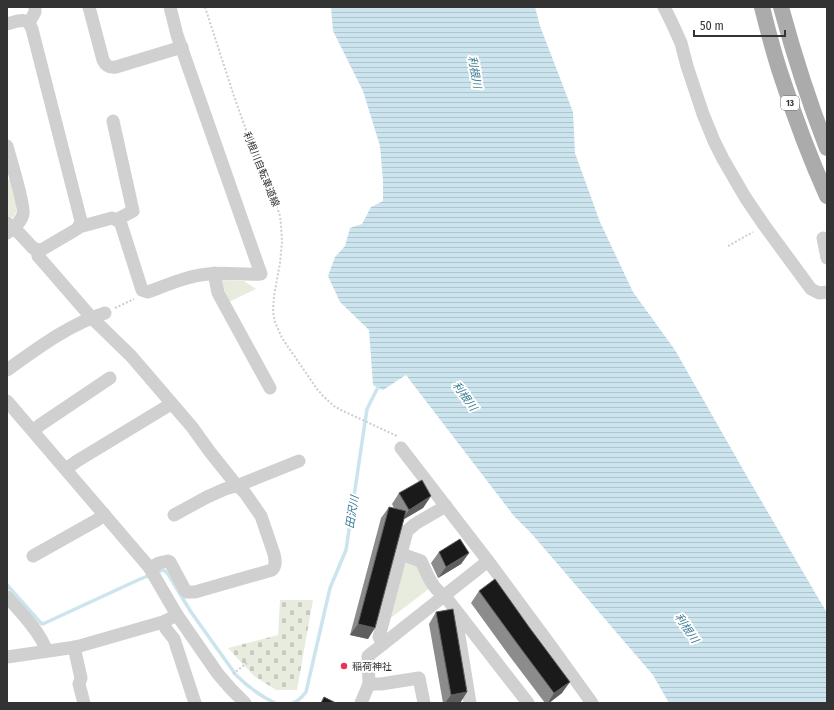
<svg xmlns="http://www.w3.org/2000/svg" width="834" height="710" viewBox="0 0 834 710" font-family="'Fira Sans Condensed','Noto Sans JP',sans-serif">
	<defs>
		<pattern id="cemetery-stones" width="16" height="16" patternUnits="userSpaceOnUse"><rect width="16" height="16" fill="#e8ecde"/><path d="M2 7V4a2 2 0 0 1 4 0v3zM10 15v-3a2 2 0 0 1 4 0v3z" fill="#c7cbbf"/></pattern>
		<pattern id="water-rules" width="6" height="5" patternUnits="userSpaceOnUse"><rect width="6" height="5" fill="#cbe4ed"/><path d="M0 2.5h6" fill="none" stroke="#afc4cc"/></pattern>
	</defs>
	<rect width="100%" height="100%" fill="#fff"/>
	<!-- cemetery -->
	<polygon fill="url(#cemetery-stones)" points="280,600 313,600 297,690 276,690 254,676 228,648 278,635"/>
	<!-- green -->
	<g fill="#e8ecde">
		<path d="M11 179C13 190 20 208 14 217L10 218 7 217V180Z"/>
		<polygon points="220,280 244,281 256,289 229,302"/>
		<polygon points="403,559 420,564 430,588 388,620"/>
	</g>
	<!-- water -->
	<polygon fill="url(#water-rules)" points="331,7 535,7 540,26 573,112 575,153 580,167 600,222 633,292 675,350 749,480 827,613 827,703 669,703 653,675 531,533 514,516 406,375 383,390 378,388 373,385 369,330 340,302 328,276 335,257 345,246 350,228 362,224 371,207 383,201 383,181 380,146 363,91 333,31"/>
	<g fill="none" stroke-linecap="round" stroke-linejoin="round">
		<!-- stream -->
		<g stroke="#cbe4ed" stroke-width="3.5">
			<path d="M156 573 163 570 165 571 168 574 191 612 236 675C248 687 260 696 275 703"/>
			<polyline points="7,585 40,622 42,624 45,623 138,580 150,575"/>
			<path d="M293 703C299 701 302 697 306 692L330 588 346 550 367 409 379 385"/>
		</g>
		<!-- path -->
		<g stroke="#cdcdcd" stroke-width="2" stroke-dasharray="2 2" stroke-linecap="butt">
			<polyline points="205,7 234,96 251,144 273,195 280,216 281,225 282,242 280,263 274,296 273,312 275,322 282,338 317,389 323,396 334,406 341,410 397,436"/>
			<polyline points="728,246 753,232"/>
			<polyline points="115,308 134,299"/>
			<polyline points="233,674 247,663"/>
		</g>
		<!-- minor -->
		<g stroke="#d0d0d0" stroke-width="13">
			<path d="M89 7 103 60C106 66 109 68 116 67L182 47"/>
			<polyline points="664,7 672,23 681,43 687,66 703,114 714,141 723,159 745,197 764,225 811,289 819,293 827,292"/>
			<polyline points="29,23 35,12 35,7"/>
			<path d="M7 24C18 21 27 16 32 29L81 221 80 224 77 229 43 249 39 250 33 248 20 234 7 223"/>
			<polyline points="113,121 133,211 116,220"/>
			<path d="M7 146C10 158 25 206 23 214 21 223 13 228 7 233"/>
			<path d="M79 227 112 218 120 221 142 290 148 292C167 285 187 276 208 274 226 272 243 275 261 274L177 35 170 7"/>
			<polyline points="823,238 827,258"/>
			<path d="M37 250 38 256 91 317 131 356 192 427 210 452 234 482 245 493 261 516 274 554C275 559 277 565 272 570L195 592H187L185 590 170 562 168 561 159 563 150 568"/>
			<polyline points="214,273 218,293 270,388"/>
			<path d="M7 370C38 348 68 325 105 313"/>
			<polyline points="7,401 149,567 177,615 218,674 231,689 245,703"/>
			<polyline points="33,431 40,425 110,378"/>
			<polyline points="401,448 488,561 548,642 592,703"/>
			<polyline points="66,469 77,461 171,404"/>
			<polyline points="174,515 207,497 225,489 239,485 299,461"/>
			<path d="M401 554 421 561C427 573 432 589 444 595L528 703"/>
			<polyline points="33,556 97,520 104,514"/>
			<path d="M7 597C19 610 43 635 46 651"/>
			<polyline points="455,611 470,703"/>
			<polyline points="163,622 166,629 174,639 195,703"/>
			<polyline points="383,644 379,637 407,531 415,524 446,506"/>
			<polyline points="74,647 81,678 79,684 80,688 84,703"/>
			<polyline points="7,657 76,647 163,622 177,615"/>
			<polyline points="369,684 381,684 419,678 424,703"/>
			<polyline points="361,703 369,684 368,656 488,561"/>
		</g>
		<!-- major -->
		<g stroke="#ababab" stroke-width="16">
			<path d="M762 7C768 31 774 55 782 78 795 118 810 158 827 196"/>
			<path d="M781 7C794 55 809 102 827 148"/>
		</g>
	</g>
	<!-- wall -->
	<g fill="#8c8c8c">
		<polygon points="399,493 431,496 423,508 404,519 368,639 350,635 381,518 389,507 394,508 392,504"/>
		<polygon points="439,552 469,553 461,564 438,578 431,563"/>
		<polygon points="479,591 529,628 562,693 549,703 545,703 511,658 471,603"/>
		<polygon points="436,612 467,692 460,703 443,703 429,624"/>
	</g>
	<!-- shaded-wall -->
	<g fill="#5f5f5f">
		<polygon points="431,496 423,508 401,521 409,510"/>
		<polygon points="469,553 461,564 438,578 446,567"/>
		<polygon points="358,624 375,628 368,639 350,635"/>
		<polygon points="570,682 562,693 549,703 548,703 554,693"/>
		<polygon points="467,692 460,703 445,703 451,695"/>
	</g>
	<!-- building -->
	<g fill="#1a1a1a" stroke="#5f5f5f">
		<polygon points="422,480 431,496 409,510 399,493"/>
		<polygon points="389,507 406,511 375,628 358,624"/>
		<polygon points="460,539 469,553 446,567 439,552"/>
		<polygon points="495,579 529,627 570,682 554,693 519,646 479,591"/>
		<polygon points="453,609 467,692 451,695 436,612"/>
		<polygon points="324,697 336,703 321,703"/>
	</g>
	<!-- markers -->
	<circle fill="#ed3256" stroke="#fff" stroke-width="1.5" cx="344" cy="666" r="4"/>
	<g text-anchor="middle" stroke-width="4" stroke-linejoin="round" paint-order="stroke">
		<!-- shield labels -->
		<rect fill="#fff" stroke="#707070" stroke-width="1" x="781" y="96" width="18" height="14" rx="3"/>
		<g font-size="9" font-weight="bold" fill="#333">
			<text x="790" y="106">13</text>
		</g>
		<!-- street labels -->
		<g font-size="10" fill="#333" stroke="#fff">
			<text transform="translate(262 169) rotate(68)" y="4">利根川自転車道線</text>
		</g>
		<!-- poi labels -->
		<g font-size="10" fill="#333" stroke="#fff" text-anchor="start">
			<text x="352" y="670">稲荷神社</text>
		</g>
		<!-- water labels -->
		<g font-size="11" font-style="italic" fill="#397b93" stroke="#fff">
			<text transform="translate(475 72) rotate(80)" y="4">利根川</text>
			<text transform="translate(465 396) rotate(54)" y="4">利根川</text>
			<text transform="translate(352 512) rotate(-81)" y="4">田沢川</text>
			<text transform="translate(687 628) rotate(56)" y="4">利根川</text>
		</g>
	</g>
	<!-- border -->
	<rect width="834" height="710" fill="none" stroke="#333333" stroke-width="16"/>
	<!-- scale -->
	<path d="M694 30v6h91v-6" fill="none" stroke="#333333" stroke-width="2"/>
	<text x="700" y="30" font-size="12" fill="#333333" stroke="#ffffff" stroke-width="3" paint-order="stroke">50 m</text>
</svg>
